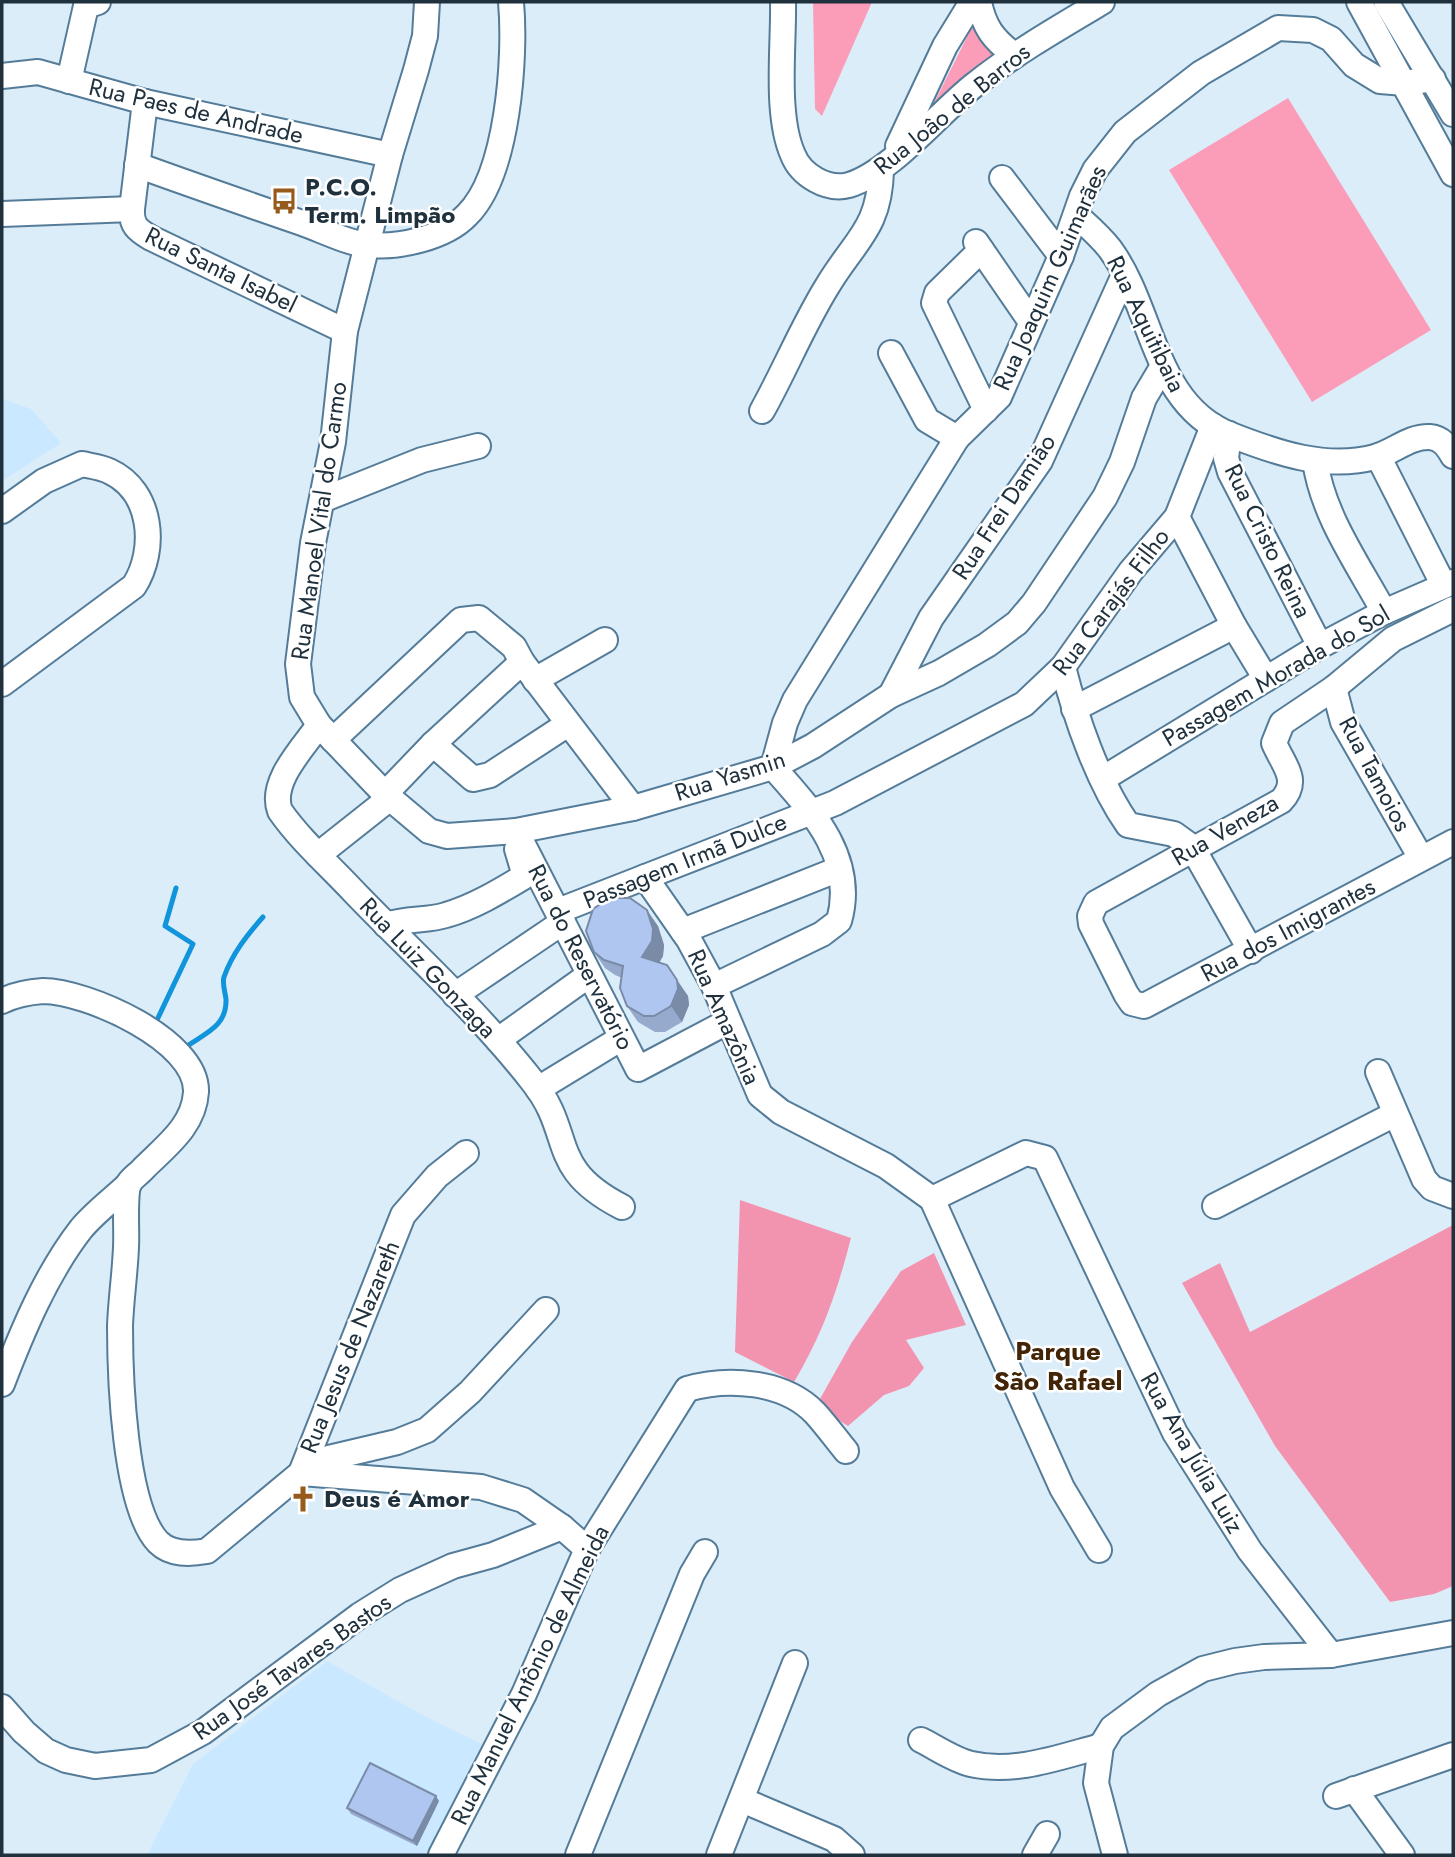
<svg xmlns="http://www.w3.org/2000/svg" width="1455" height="1857" viewBox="0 0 1455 1857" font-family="Jost,sans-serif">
	<rect width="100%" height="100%" fill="#dcedfa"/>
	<!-- built -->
	<g fill="#cae8ff">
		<polygon points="2,399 31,409 61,443 2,481"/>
		<polygon points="327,1661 426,1717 482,1744 425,1855 147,1855 193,1764"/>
	</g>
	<!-- green -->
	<g fill="#fb9db8">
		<polygon points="813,2 872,2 822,116 815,109"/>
		<polygon points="972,27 994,56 930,111"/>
		<polygon points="1288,98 1431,330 1312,402 1169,170"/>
	</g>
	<!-- forest -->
	<g fill="#f294af">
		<path d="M740 1200 851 1238C837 1292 823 1333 794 1382L735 1352Z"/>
		<polygon points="1453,1225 1453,1586 1434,1594 1390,1602 1275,1446 1182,1283 1220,1263 1250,1332"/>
		<polygon points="934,1253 966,1325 906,1340 924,1368 909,1386 884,1395 848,1426 816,1406 852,1342 901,1271"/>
	</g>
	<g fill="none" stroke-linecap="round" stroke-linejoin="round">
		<!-- stream -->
		<g stroke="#1094dc" stroke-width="5">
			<polyline points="157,1020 193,944 165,926 176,888"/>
			<path d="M187 1046C206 1033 227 1026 226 999 225 992 222 983 224 977 232 954 247 935 263 917"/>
		</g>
		<!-- minor casing -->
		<g stroke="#547c99" stroke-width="28">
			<g id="minor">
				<polyline points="427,2 425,36 416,70 390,155 345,331 333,442 313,543 298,664 302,697 319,725 385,794 429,831 447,836 516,831 633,808 773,767 813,746 891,695 939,673 987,645 1017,623 1034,603 1105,497 1122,462 1144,398 1163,366"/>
				<path d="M783 2C784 46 775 115 793 155 801 175 827 191 849 185 890 173 938 114 973 86 1013 54 1058 28 1102 2"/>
				<path d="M979 2C984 27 993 39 1014 55"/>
				<polyline points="1359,2 1453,174"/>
				<polyline points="1386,2 1453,114"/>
				<polyline points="2,76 38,72 145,102 390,155"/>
				<polyline points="69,81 86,6 98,2"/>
				<path d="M145 102 132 209C131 225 137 230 151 238L345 331"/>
				<polyline points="898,146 945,46 972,2"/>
				<path d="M137 165C192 185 247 204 302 223 322 230 347 243 368 245 398 248 445 238 467 215 508 175 516 57 511 2"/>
				<polyline points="1002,178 1061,256"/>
				<polyline points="2,214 132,209"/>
				<path d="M1076 215C1088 226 1100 236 1110 249 1154 309 1153 405 1231 435 1277 453 1326 470 1375 457 1394 452 1409 436 1430 437 1442 438 1448 447 1453 456"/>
				<polyline points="976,242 1031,322"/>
				<polyline points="981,250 937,293 934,303 986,410"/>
				<polyline points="891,353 927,420 957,438"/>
				<path d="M762 411C785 370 803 325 828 285 855 240 880 228 881 170"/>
				<polyline points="1229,434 1226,458 1230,472 1320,646"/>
				<polyline points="1378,456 1443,584"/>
				<path d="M1315 461C1323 516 1358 564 1384 612"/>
				<polyline points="322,500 422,460 478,446"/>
				<path d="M2 511 44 481 82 464C91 466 101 467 109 471 153 491 157 550 134 586L2 684"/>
				<polyline points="1177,517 1234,626 1266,679"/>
				<path d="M1453 609 1393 639 1334 688 1282 723 1274 743C1283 765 1301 780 1281 801L1096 903 1090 916 1091 924 1126 994 1132 1003 1144 1006 1453 842"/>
				<path d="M1063 667C1076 719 1098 782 1128 825L1174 834 1192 847 1251 951"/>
				<polyline points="535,680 605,640"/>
				<polyline points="1334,688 1343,722 1421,858"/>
				<polyline points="891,695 931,618 1040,461 1124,275"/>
				<polyline points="1074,709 1234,626"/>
				<path d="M319 725C303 748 269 782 280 811 301 841 330 866 355 893 415 955 480 1014 533 1082 575 1135 546 1168 622 1207"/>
				<polyline points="333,740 461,620 479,618 514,647 522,662 633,808"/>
				<polyline points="433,744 473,779 490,775 568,724"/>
				<polyline points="1104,778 1320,646 1384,612 1453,582"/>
				<polyline points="385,794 433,744 522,662"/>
				<polyline points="516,831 638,1069 727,1022"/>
				<polyline points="318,855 390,798"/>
				<polyline points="645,877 689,940 714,986 760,1095 781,1112 886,1166 932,1199"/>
				<polyline points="558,911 835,803 1024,704 1063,667 1131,571 1177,517 1213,426"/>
				<path d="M386 925C408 918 427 921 446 915 474 907 500 891 525 876L517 849"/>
				<polyline points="683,931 839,869"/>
				<path d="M714 986 822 934 839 921C857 858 811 810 773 767L785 723 795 700 957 438 999 397 1061 256 1082 196 1095 170 1125 132 1201 73 1278 28 1313 30 1331 39 1354 65 1380 81 1405 83 1433 79"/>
				<polyline points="455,995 563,922"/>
				<path d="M2 1001C14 995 29 992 43 991 86 991 198 1040 196 1092 194 1126 166 1146 144 1168 140 1173 132 1178 129 1183 124 1194 127 1233 126 1247 125 1273 121 1299 120 1326 120 1375 124 1506 158 1542 171 1555 190 1554 207 1551L301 1473 403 1215 437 1176 466 1153"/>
				<polyline points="498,1040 589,975"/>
				<polyline points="1378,1072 1424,1179 1432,1188 1453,1196"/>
				<polyline points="538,1089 620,1039"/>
				<polyline points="932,1199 1026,1153 1045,1158 1175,1433 1250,1551 1331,1655"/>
				<polyline points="932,1199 1062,1488 1099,1550"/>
				<polyline points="1215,1206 1395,1114"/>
				<path d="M2 1384C22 1332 46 1274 81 1229 94 1213 113 1199 129 1184"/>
				<polyline points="301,1473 329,1458 397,1442 427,1430 470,1392 546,1310"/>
				<polyline points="301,1473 481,1487 523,1500 562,1527"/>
				<polyline points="2,1707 24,1732 46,1751 66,1760 95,1766 151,1760 203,1732 360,1615 400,1590 453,1566 493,1555 562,1527 587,1549"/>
				<path d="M921 1740C937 1748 954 1760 971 1764 1015 1774 1059 1757 1101 1746"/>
				<polyline points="1354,1789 1402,1855"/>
				<polyline points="1336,1796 1453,1755"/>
				<polyline points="742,1800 834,1839 852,1855"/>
				<path d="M441 1855 524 1694 587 1549 687 1389C728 1377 784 1381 815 1413 826 1425 836 1439 846 1451"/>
				<polyline points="578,1855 692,1574 705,1552"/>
				<polyline points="719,1855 795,1663"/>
				<polyline points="1035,1855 1047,1834"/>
				<polyline points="1115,1855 1096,1783 1101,1746 1112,1728 1158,1694 1203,1669 1235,1661 1264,1657 1331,1655 1453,1633"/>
			</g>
		</g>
		<!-- minor -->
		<use href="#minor" stroke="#fff" stroke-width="24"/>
	</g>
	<!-- wall -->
	<g fill="#96aace">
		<polygon points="658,926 664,945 663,956 659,963 688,996 689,1005 682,1022 665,1032 655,1032 638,1022 627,1006 622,978 615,975 605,968 594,952"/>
		<polygon points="439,1801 417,1846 351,1814 347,1808"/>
	</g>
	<!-- shaded-wall -->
	<g fill="#7a8ba8">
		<polygon points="647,910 658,926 664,945 663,956 653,973 642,957"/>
		<polygon points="667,965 688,996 689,1005 682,1022 671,1006"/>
		<polygon points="436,1796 439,1801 417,1846 413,1841"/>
	</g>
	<!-- building -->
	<g fill="#afc6f0" stroke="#7a8ba8" stroke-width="2">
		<polygon points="610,898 630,898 647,910 653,929 652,941 642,957 667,965 677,980 678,989 671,1006 654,1016 644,1016 627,1006 620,988 623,966 604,960 594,952 586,931 593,909"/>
		<polygon points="370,1763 436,1796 413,1841 347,1808"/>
	</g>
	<!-- icons -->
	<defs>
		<g id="bus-bare" transform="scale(2.1)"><path d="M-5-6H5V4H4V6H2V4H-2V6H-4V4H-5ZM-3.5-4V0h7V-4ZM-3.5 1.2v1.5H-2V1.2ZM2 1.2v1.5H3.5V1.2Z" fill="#965a1c" stroke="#fff" stroke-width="2.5" paint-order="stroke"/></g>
		<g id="church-bare" transform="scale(2.1)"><path d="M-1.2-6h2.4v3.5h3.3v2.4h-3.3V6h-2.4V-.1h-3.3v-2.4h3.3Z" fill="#965a1c" stroke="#fff" stroke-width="2.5" paint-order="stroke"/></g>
	</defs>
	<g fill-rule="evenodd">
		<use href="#bus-bare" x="284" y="201"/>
		<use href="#church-bare" x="303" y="1499"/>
	</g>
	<g text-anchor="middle" stroke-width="5" stroke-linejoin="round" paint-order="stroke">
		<!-- street labels -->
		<g font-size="24" fill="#20313e" stroke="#fff">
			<text transform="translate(952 109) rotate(-39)" y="8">Rua Joâo de Barros</text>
			<text transform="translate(196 111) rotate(13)" y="8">Rua Paes de Andrade</text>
			<text transform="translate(221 270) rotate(26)" y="8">Rua Santa Isabel</text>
			<text transform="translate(1050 278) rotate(-66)" y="8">Rua Joaquim Guimarães</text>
			<text transform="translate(1146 324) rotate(64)" y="8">Rua Aquitibaia</text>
			<text transform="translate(1004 507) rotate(-57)" y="8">Rua Frei Damião</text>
			<text transform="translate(319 521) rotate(-82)" y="8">Rua Manoel Vital do Carmo</text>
			<text transform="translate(1268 541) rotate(64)" y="8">Rua Cristo Reina</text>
			<text transform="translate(1111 602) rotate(-53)" y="8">Rua Carajás Filho</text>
			<text transform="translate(1276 676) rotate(-30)" y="8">Passagem Morada do Sol</text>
			<text transform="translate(1375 774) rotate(62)" y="8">Rua Tamoios</text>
			<text transform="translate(730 776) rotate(-18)" y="8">Rua Yasmin</text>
			<text transform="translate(1225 830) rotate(-30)" y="8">Rua Veneza</text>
			<text transform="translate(685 861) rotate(-22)" y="8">Passagem Irmã Dulce</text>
			<text transform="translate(1288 930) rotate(-28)" y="8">Rua dos Imigrantes</text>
			<text transform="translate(581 957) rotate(63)" y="8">Rua do Reservatório</text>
			<text transform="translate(428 968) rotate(46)" y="8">Rua Luiz Gonzaga</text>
			<text transform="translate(724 1017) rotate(66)" y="8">Rua Amazônia</text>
			<text transform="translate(350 1347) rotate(-68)" y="8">Rua Jesus de Nazareth</text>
			<text transform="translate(1192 1453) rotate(60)" y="8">Rua Ana Júlia Luiz</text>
			<text transform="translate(292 1667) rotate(-35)" y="8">Rua José Tavares Bastos</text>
			<text transform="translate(530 1675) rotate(-64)" y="8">Rua Manuel Antônio de Almeida</text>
		</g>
		<!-- poi labels -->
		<g font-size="24" font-weight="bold" fill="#20313e" stroke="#fff" text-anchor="start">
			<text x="305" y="195">P.C.O.<tspan x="305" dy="28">Term. Limpão</tspan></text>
			<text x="324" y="1507">Deus é Amor</text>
		</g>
		<!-- neighbourhood labels -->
		<g font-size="26" font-weight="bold" fill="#422507" stroke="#fff">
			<text x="1058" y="1360">Parque<tspan x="1058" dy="30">São Rafael</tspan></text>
		</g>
	</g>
	<!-- border -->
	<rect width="1455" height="1857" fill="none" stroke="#20313e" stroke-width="7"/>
</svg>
